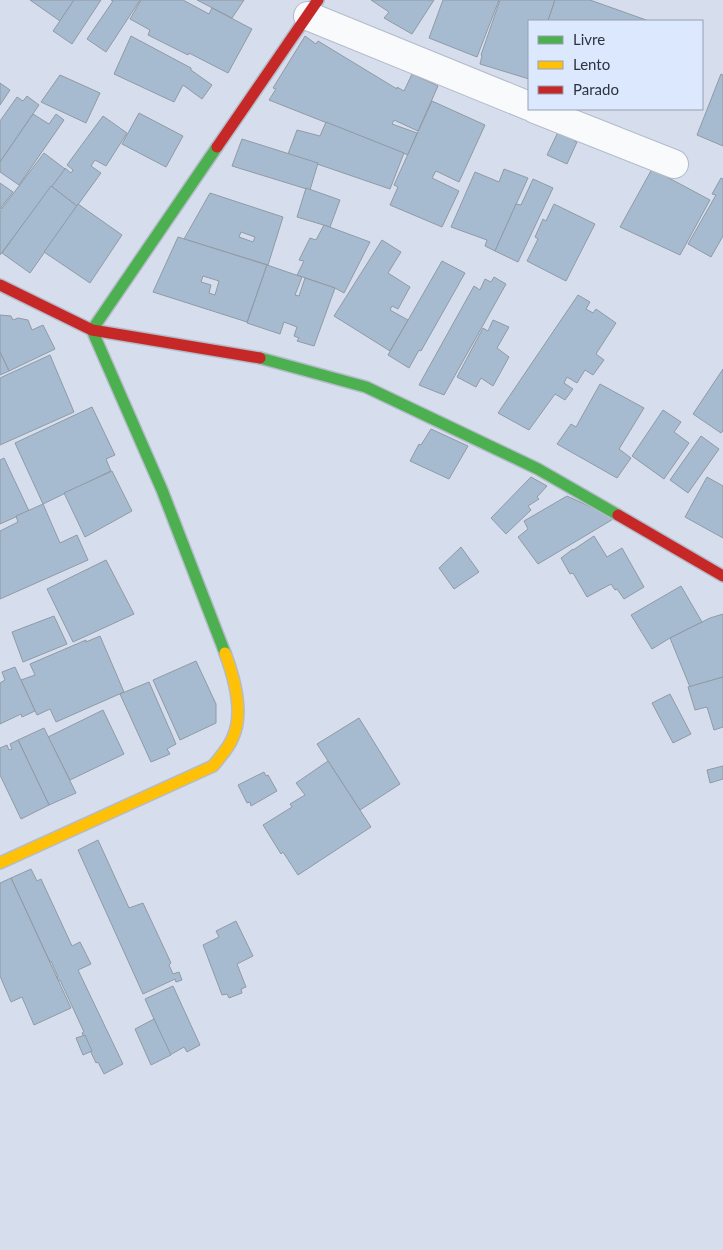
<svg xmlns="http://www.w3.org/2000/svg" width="723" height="1250" viewBox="0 0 723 1250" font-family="Lato,sans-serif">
	<rect width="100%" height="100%" fill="#d6deee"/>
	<!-- building -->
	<g fill="#a6bbcf" stroke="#909aa6" fill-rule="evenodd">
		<polygon points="30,0 74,0 60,21"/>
		<polygon points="74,0 101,0 72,44 53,31"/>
		<polygon points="111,0 140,0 106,52 87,39 113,1"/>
		<polygon points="141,0 183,0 209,14 212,8 252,29 228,73 189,53 188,55 148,35 150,30 130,19"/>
		<polygon points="197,0 244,0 232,18"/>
		<polygon points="371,0 434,0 412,34 384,18 389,12"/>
		<polygon points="443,0 499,0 477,57 429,38"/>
		<polygon points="500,0 555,0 548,21 529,21 529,79 480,64 482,56 481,55"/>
		<polygon points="555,0 590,0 649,21 548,21"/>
		<polygon points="131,36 191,68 191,70 212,85 202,99 183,85 174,102 114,74"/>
		<polygon points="305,36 316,44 318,41 397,89 397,87 404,91 412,74 438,86 418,131 394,120 392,124 417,133 408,155 269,100 276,89 273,88"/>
		<polygon points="721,74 723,75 723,146 697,135"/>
		<polygon points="60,75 100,93 86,123 41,102"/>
		<polygon points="0,83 10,90 0,105"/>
		<polygon points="27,96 39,105 0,162 0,121 17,97 23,101"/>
		<polygon points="432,101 485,125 459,182 436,171 432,178 459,191 442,227 390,205 398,187 394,185"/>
		<polygon points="139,113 183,136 166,167 122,144"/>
		<polygon points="33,114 49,124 56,114 64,120 19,185 0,172 0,162"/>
		<polygon points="103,116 127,133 106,166 95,160 91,166 101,173 77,206 51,186 65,168 71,173 73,170 67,165"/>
		<polygon points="326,122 404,153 390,189 288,154 297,130 320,136"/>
		<polygon points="558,132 575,139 574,141 577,142 567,164 547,155"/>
		<polygon points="242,139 318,163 310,190 232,166"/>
		<polygon points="44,153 65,169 0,255 0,211"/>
		<polygon points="504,169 528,178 495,251 485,246 487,240 451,227 475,172 499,182"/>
		<polygon points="652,169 710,200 680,255 620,227"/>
		<polygon points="721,178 723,179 723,236 711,257 688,244 716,195 712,194"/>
		<polygon points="533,179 553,188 518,262 495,251 516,204 521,205"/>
		<polygon points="0,183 13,192 0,209"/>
		<polygon points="51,186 77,206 30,273 2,253"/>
		<polygon points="306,188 340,200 330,227 297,217"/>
		<path d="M210 193 283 217 268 265 184 239ZM241 232 255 237 253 242 239 237Z"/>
		<polygon points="78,204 122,235 90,283 44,252"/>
		<polygon points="554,204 595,224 566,281 527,261 538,239 535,237 543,219 546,221"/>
		<polygon points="324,225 370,242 344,293 335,288 297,275 304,261 299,260 310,238 316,240"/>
		<path d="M178 237 267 265 247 322 153 292ZM203 276 219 281 215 295 209 293 211 285 201 282Z"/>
		<polygon points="382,240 401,252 388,273 410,287 398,309 392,306 390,310 408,320 390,351 334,316"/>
		<polygon points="442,261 465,273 421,351 419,350 409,368 388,355"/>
		<polygon points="267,265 302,277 295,295 299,296 305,278 335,288 314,346 297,341 299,338 294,336 297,327 284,322 280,334 247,323"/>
		<polygon points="494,277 506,284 444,395 419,385 474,286 480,290 485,279 491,282"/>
		<polygon points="578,295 590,302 586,309 593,313 596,309 616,323 596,354 604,360 593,375 585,370 577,383 567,377 564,383 573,389 565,400 555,394 529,430 498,413"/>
		<polygon points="0,315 11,316 13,320 18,318 28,320 32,330 43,325 55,349 9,371 0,352"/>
		<polygon points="493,320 509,327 497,348 509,357 493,386 481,378 476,387 457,377 483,328 488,331"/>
		<polygon points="0,352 9,371 0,375"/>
		<polygon points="50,355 74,412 0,445 0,378"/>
		<polygon points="723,369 723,431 721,433 693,414"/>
		<polygon points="600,384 644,408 619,449 631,458 617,478 557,444 571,424 576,427"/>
		<polygon points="92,407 115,455 106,459 111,471 43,504 15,443"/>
		<polygon points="663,410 681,422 674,432 689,443 664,479 632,456"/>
		<polygon points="431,429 468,446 449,479 410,461 419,444 421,445"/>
		<polygon points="701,436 719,449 688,493 670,480"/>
		<polygon points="4,458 29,511 0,524 0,460"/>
		<polygon points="112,471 132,511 85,537 64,493"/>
		<polygon points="531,477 547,486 537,497 539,499 528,506 531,510 506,534 491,518"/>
		<polygon points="707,477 723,486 723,538 685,517"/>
		<polygon points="567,496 615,518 538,564 518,537 528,529 524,521"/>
		<polygon points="43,504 60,543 77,535 88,560 0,599 0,531 18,522 16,516"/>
		<polygon points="594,536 607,557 622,548 644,587 624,599 617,589 615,590 611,584 587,597 573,573 570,574 561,558 573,549 573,550"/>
		<polygon points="461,547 479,572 454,589 439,568"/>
		<polygon points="106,560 134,614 73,642 47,589"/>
		<polygon points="681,586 702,622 670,638 652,649 631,615"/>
		<polygon points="723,614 723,677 690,687 670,638 710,618"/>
		<polygon points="54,616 67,644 23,662 12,632"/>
		<polygon points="100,636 124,692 56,722 50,709 37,715 21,680 35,675 30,664 86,640 86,642"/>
		<polygon points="196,661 216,704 216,723 180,740 153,680"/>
		<polygon points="15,667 35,711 22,717 21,714 0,724 0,683 5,680 2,672"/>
		<polygon points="723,677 723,727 714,730 707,707 695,710 688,687"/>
		<polygon points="149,682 176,744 167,749 170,754 151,762 120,694"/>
		<polygon points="670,694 691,734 673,743 652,703"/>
		<polygon points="103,710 124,754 70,780 48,737"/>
		<polygon points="359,718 400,784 360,810 317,744"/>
		<polygon points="44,728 76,793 49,805 18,740"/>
		<polygon points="18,740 49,805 21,819 0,775 0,748 7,745 9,750 12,749 10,744"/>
		<polygon points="328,761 371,827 298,875 283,852 281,854 263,825 292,807 290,804 305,795 296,783"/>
		<polygon points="723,766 723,779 710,783 707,770"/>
		<polygon points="264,772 266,776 268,775 277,791 251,806 250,802 247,803 238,785"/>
		<polygon points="98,840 129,908 143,903 171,963 169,965 173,974 179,972 182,980 176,982 175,979 143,994 78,850"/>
		<polygon points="31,869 37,881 41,879 72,946 80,942 91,964 78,970 123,1064 104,1074 98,1062 96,1063 82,1033 84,1032 60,980 58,981 57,978 58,977 51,961 50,962 11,878"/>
		<polygon points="11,878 71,1008 34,1025 22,997 11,1002 0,976 0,883"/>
		<polygon points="236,921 253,956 237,964 246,987 241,989 242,993 229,998 227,994 222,995 203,945 219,937 216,931"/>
		<polygon points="173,986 200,1045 187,1052 184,1047 170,1055 145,999"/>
		<polygon points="154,1019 171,1055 151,1065 135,1029"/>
		<polygon points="85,1035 92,1051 83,1055 76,1038"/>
	</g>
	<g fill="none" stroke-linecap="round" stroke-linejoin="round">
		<!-- street casing -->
		<g stroke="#b4bbc9" stroke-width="30">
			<g id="street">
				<polyline points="308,16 529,106"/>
				<polyline points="535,109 674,164"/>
			</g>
		</g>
		<!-- fast casing -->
		<g stroke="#b4bbc9" stroke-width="14">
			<g id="fast">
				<polyline points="92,330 217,147"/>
				<polyline points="92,330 162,490 225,653"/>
				<polyline points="260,358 366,387 538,469 618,515"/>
			</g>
		</g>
		<!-- slow casing -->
		<g stroke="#b4bbc9" stroke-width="14">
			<path id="slow" d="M0 863 213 766C220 757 229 748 233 737 244 713 234 677 225 653"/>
		</g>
		<!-- jam casing -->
		<g stroke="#b4bbc9" stroke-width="14">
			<g id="jam">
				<polyline points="217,147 318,0"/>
				<polyline points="0,285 92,330 260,358"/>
				<polyline points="618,515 723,576"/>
			</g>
		</g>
		<!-- street -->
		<use href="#street" stroke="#f9fafc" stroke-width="28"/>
		<!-- fast -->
		<use href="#fast" stroke="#4caf50" stroke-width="11"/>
		<!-- slow -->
		<use href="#slow" stroke="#ffc107" stroke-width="11"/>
		<!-- jam -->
		<use href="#jam" stroke="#c62828" stroke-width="11"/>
	</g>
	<!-- legend -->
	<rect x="528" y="20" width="175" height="90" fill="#dce8fe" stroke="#96a0b2"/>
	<rect x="538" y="36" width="25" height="8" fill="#4caf50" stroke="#96a0b2"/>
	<text x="573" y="45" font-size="15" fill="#2c3341">Livre</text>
	<rect x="538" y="61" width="25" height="8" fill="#ffc107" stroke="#96a0b2"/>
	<text x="573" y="70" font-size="15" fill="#2c3341">Lento</text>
	<rect x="538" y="86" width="25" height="8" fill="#c62828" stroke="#96a0b2"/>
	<text x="573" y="95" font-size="15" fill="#2c3341">Parado</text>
</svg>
